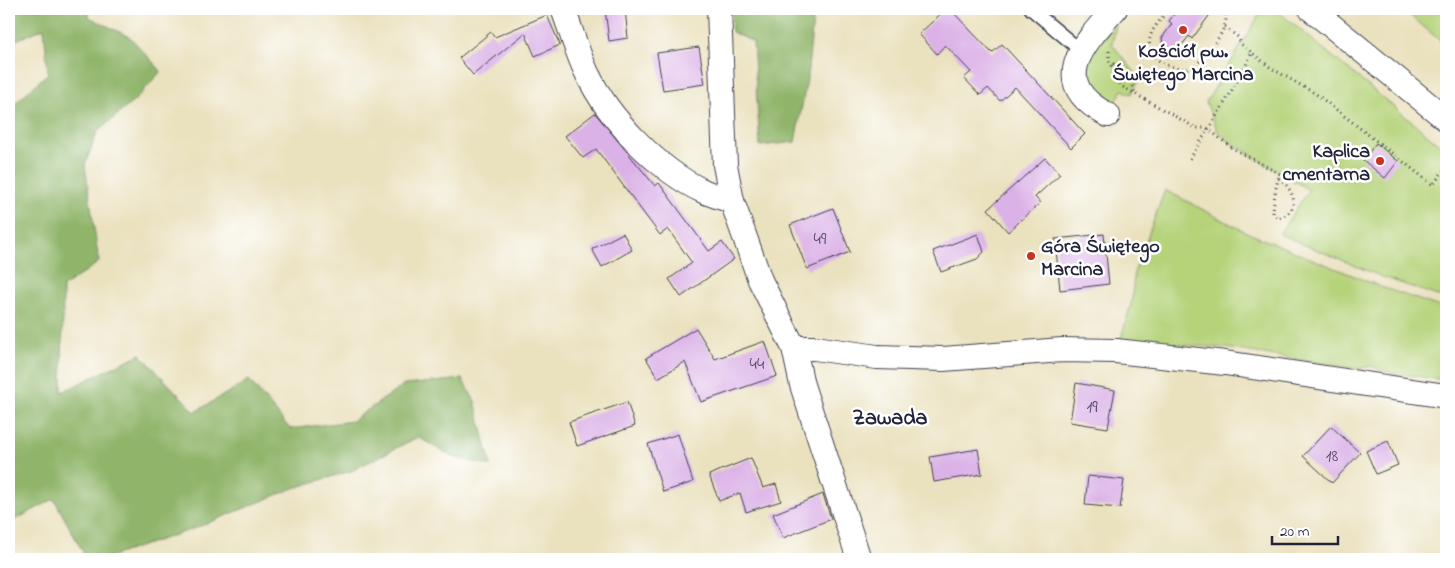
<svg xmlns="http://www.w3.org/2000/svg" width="1455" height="568" viewBox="0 0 1455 568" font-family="'Indie Flower',sans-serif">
	<rect width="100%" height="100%" fill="#fff"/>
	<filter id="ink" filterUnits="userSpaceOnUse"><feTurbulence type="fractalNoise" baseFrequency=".02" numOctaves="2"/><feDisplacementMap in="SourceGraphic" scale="10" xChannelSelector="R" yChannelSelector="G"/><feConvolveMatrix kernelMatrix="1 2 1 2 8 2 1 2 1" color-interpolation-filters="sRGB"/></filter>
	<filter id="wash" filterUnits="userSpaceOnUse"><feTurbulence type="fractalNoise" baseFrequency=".0096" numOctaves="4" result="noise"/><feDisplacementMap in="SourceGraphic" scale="20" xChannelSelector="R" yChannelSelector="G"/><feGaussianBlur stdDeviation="1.12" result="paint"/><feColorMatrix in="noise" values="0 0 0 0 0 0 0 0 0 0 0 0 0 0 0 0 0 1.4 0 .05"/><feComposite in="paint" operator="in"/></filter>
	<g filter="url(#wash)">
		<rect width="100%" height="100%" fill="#eae1be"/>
		<!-- green -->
		<g fill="#b6d37a" stroke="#6c7a5a">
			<polygon points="1263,9 1275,9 1446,150 1446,299 1380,276 1279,234 1309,190 1231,143 1218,132 1206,102"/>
			<polygon points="1414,9 1446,9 1446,46 1410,15"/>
			<polygon points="1116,25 1112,44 1140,79 1131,94 1123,90 1113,105 1096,97 1087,84 1085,67 1094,45"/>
			<polygon points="1165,190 1248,233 1384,288 1446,309 1446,380 1385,372 1372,366 1358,369 1226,348 1120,341 1132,301 1134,273"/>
		</g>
		<!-- forest -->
		<g fill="#90b56a" stroke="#596c52">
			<polygon points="9,9 89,9 89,17 130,37 161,71 135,100 97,132 85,165 99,262 63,287 62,392 140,354 195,412 249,380 290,429 352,421 404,385 462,379 475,401 491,466 452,457 418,437 351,471 294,488 193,529 103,559 84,554 54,499 9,523 9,109 48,73 44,28 9,43"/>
			<polygon points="731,9 814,9 807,79 795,142 760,146 753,42 732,32"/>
		</g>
		<g id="blocks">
			<!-- building -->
			<g fill="#dbb2e7">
				<polygon points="605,9 625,9 628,38 609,41"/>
				<polygon points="946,9 950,9 992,53 1002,44 1085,134 1071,148 1015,87 1000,101 988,88 980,95 964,78 971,72 945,45 937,54 919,34"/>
				<polygon points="1178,9 1214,9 1192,39 1189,36 1178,50 1169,51 1163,46 1162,38 1172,24 1169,21"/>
				<polygon points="547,15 560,45 535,56 525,33 473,75 459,58 491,32 495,37"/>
				<polygon points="699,47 705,84 663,90 657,53"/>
				<polygon points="595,113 655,186 659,183 709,251 722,242 734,259 681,297 669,279 692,263 668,229 660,235 596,149 583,158 565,136"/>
				<polygon points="1376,143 1398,161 1385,178 1363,160"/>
				<polygon points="1045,158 1060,174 1035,197 1040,203 1008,232 988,209"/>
				<polygon points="833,208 850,252 807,269 790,225"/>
				<polygon points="623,233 632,250 602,267 592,249"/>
				<polygon points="978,234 984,252 977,259 941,272 933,251"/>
				<polygon points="1104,234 1109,284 1060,290 1055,239"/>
				<polygon points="696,328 715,359 765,341 777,376 701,402 685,362 658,378 646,358"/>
				<polygon points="1076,383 1115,390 1108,428 1070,422"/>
				<polygon points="627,402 635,426 577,446 569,422"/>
				<polygon points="1331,426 1360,453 1332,483 1303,456"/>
				<polygon points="678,434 693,482 663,492 648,444"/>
				<polygon points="1388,441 1398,465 1376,474 1366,451"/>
				<polygon points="978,449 982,474 934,482 930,457"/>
				<polygon points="751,458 763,488 776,484 781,501 746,512 740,493 719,501 709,475"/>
				<polygon points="1088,476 1124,480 1120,508 1085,505"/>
				<polygon points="823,494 831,519 783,538 773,514"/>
			</g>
		</g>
	</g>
	<g filter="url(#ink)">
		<use href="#blocks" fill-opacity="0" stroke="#403f4f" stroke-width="1"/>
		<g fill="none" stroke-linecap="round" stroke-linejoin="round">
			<!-- lane casing -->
			<g stroke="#403f4f" stroke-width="15">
				<polyline id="lane" points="1031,9 1080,50"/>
			</g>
			<!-- street casing -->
			<g stroke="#403f4f" stroke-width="26">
				<g id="street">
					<path d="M563 9C571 30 577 53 587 73 608 118 658 170 703 191 712 195 722 198 732 201"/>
					<polyline points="719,9 725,165 732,201 760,280 794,348 802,385 859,559"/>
					<polyline points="1311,9 1446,119"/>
					<path d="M1108 115C1047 83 1082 45 1115 9"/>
					<polyline points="794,348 815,348 877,357 943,359 1062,350 1116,351 1225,363 1446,396"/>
				</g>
			</g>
			<!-- path -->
			<g stroke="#403f4f" stroke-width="3" stroke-dasharray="1 4" stroke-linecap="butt">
				<path d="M1169 9C1164 16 1156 24 1152 32 1140 59 1173 72 1194 68 1205 53 1234 28 1224 9"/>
				<polyline points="1225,27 1238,37 1241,44 1271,68 1316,94 1433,185 1446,167"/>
				<path d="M1109 51V61L1121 86 1196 128H1207L1232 148 1280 174C1275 187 1274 200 1273 213L1277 218C1302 213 1295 189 1278 178"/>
				<path d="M1109 61C1122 68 1132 79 1135 94"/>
				<path d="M1190 159C1211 124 1234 90 1252 53"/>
			</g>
			<!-- lane -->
			<use href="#lane" stroke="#fff" stroke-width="12"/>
			<!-- street -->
			<use href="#street" stroke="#fff" stroke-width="24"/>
		</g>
	</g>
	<!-- markers -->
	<g fill="#c8321e" stroke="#fff" stroke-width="2">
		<circle cx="1183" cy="30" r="5"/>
		<circle cx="1380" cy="161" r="5"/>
		<circle cx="1031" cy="256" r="5"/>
	</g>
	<g text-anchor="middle" stroke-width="5" stroke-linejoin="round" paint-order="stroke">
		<!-- number labels -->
		<g font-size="18" fill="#504666">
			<text x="820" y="244">49</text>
			<text x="757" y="369">44</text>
			<text x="1092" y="412">19</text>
			<text x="1332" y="461">18</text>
		</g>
		<!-- poi labels -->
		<g font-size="20" font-weight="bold" fill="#22223b" stroke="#fff">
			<text x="1183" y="57">Kościół pw.<tspan x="1183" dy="23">Świętego Marcina</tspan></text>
			<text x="1370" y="157" text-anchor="end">Kaplica<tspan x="1370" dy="23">cmentarna</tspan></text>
			<text x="1041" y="252" text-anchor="start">Góra Świętego<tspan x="1041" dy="23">Marcina</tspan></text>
		</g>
		<!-- quarter labels -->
		<g font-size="22" font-weight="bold" fill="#22223b" stroke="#fff">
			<text x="890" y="424">Zawada</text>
		</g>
	</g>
	<!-- margin -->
	<rect width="1455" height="568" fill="none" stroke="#fff" stroke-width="30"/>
	<!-- scale -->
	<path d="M1272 536v8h66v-8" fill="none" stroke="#22223b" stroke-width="2.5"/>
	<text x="1280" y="536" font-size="15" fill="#22223b" stroke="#ffffff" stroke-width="4" paint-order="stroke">20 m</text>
</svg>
